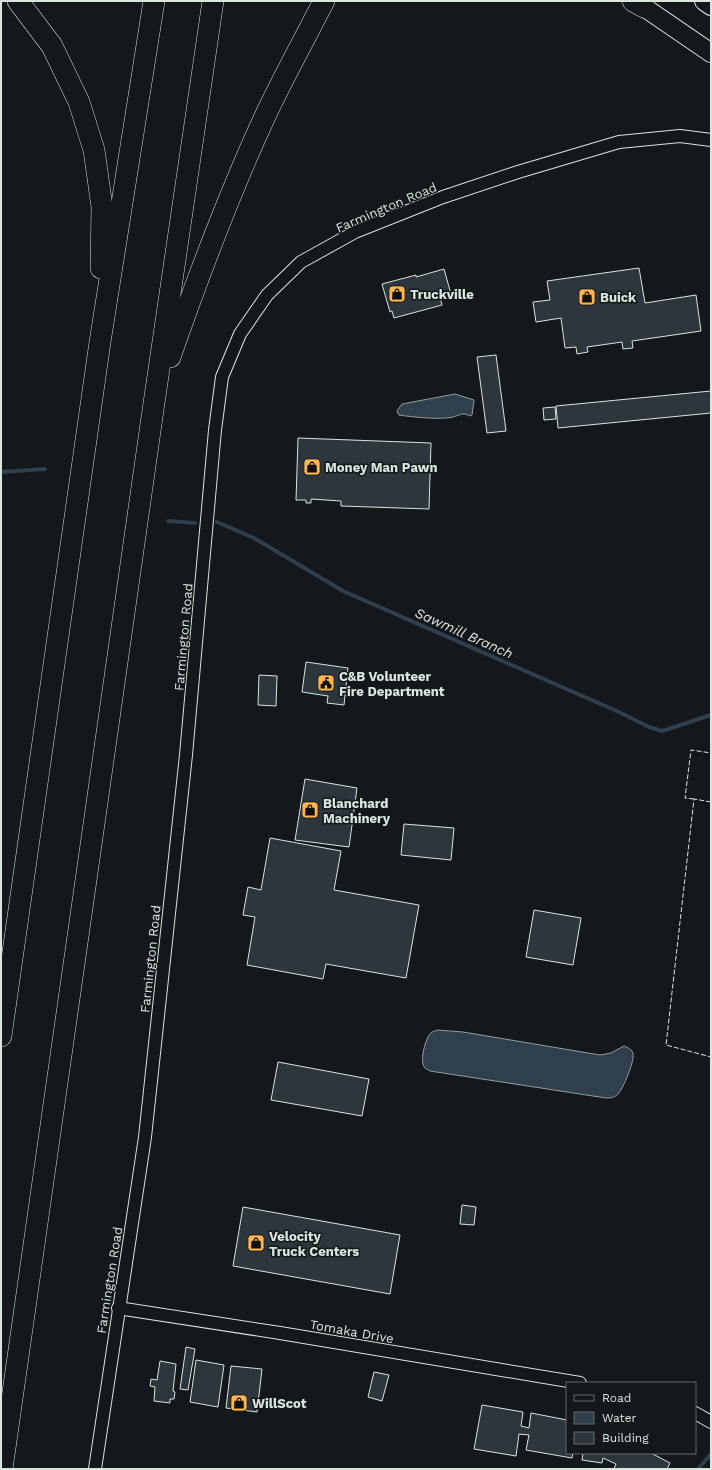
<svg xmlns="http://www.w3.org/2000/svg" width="712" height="1470" viewBox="0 0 712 1470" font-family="'Work Sans',sans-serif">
	<rect width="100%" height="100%" fill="#14181c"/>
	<!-- water -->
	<g fill="#2f3f4d" stroke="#939e99">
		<path d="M455 394 474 400 472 415 470 416C463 412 460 415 453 417 441 420 411 417 399 415L397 411 402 404C420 401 437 397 455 394Z"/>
		<path d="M438 1030 463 1032 600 1055 611 1053 624 1046C628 1048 632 1049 633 1054 635 1060 623 1089 618 1094 614 1098 611 1098 606 1098L430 1071C430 1071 425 1068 425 1068 419 1062 425 1040 430 1034 432 1031 435 1031 438 1030Z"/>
	</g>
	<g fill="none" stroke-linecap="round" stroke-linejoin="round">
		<!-- stream -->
		<g stroke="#2f3f4d" stroke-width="4">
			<polyline points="1,472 45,469"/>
			<polyline points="168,521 195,523"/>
			<polyline points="217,522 254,538 343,591 619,712 649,727 662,731 711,715"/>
			<polyline points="698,1469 711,1454"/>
		</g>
	</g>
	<!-- building -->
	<g fill="#2c363c" stroke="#d8e6dc">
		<polygon points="639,268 645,303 696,295 701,331 632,341 633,348 623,349 622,342 587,347 588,352 577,354 576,347 565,348 561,318 536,322 533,302 550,300 547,281"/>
		<polygon points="444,269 451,294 440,297 442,305 394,318 392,311 390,312 382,284 416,275 416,277"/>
		<polygon points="496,355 506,431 487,433 477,357"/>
		<polygon points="711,391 711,413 558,428 556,406"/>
		<polygon points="555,407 556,419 544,420 543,408"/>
		<polygon points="298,438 431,443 429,509 341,506 341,501 311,499 311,503 306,503 306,500 296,500"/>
		<polygon points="306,662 348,668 344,705 327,703 328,696 302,692"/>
		<polygon points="259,675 277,676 276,706 258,705"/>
		<polygon points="305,779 357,788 349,847 295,840"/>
		<polygon points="404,824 454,828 451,860 401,855"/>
		<polygon points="270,838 341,851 334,890 419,905 406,978 326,964 323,979 247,965 255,917 243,915 248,887 261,890"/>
		<polygon points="534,910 581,918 573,965 526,957"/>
		<polygon points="278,1062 369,1079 362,1116 271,1100"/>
		<polygon points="462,1205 476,1207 474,1225 460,1224"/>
		<polygon points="243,1207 400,1235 390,1294 233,1266"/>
		<polygon points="186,1347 195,1349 188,1390 180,1389"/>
		<polygon points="196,1360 224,1365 218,1407 190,1402"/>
		<polygon points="160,1361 176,1364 173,1391 175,1392 174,1399 170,1399 170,1403 154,1401 155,1387 150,1386 151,1379 157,1380"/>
		<polygon points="231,1366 262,1369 257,1412 226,1408"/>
		<polygon points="374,1372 389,1375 382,1401 368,1397"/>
		<polygon points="482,1405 523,1412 521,1426 529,1428 531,1413 567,1420 567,1453 573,1453 572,1458 526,1450 529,1435 519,1434 516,1456 474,1449"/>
		<polygon points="582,1453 651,1453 670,1463 667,1469 614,1469 616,1464 603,1458 602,1463 582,1460 583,1453"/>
	</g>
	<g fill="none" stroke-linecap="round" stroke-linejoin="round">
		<!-- minor casing -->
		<g stroke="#d8e6dc" stroke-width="14">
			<g id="minor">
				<polyline points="118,1308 280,1333 580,1383"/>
				<polyline points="695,1413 711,1422"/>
				<polyline points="95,1469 145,1137 186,755 215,430 222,377 240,334 267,295 301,262 355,232 443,197 518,172 619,142 680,136 711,140"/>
			</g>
		</g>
		<!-- primary casing -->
		<g stroke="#d8e6dc" stroke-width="20">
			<g id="primary">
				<polyline points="635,1 711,53"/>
				<polyline points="704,1 711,6"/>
			</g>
		</g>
		<!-- motorway casing -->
		<g stroke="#d8e6dc" stroke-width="22">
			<g id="motorway">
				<polyline points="18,1 52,46 79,102 94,150 102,207 101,268"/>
				<polyline points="633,1 644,7"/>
				<path d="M170 357C199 274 230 191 267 112 285 74 305 38 324 1"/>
				<polyline points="1,1036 100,342 154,1"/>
				<polyline points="2,1469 154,403 213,1"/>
			</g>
		</g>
		<!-- minor -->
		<use href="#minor" stroke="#14181c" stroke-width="12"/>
		<!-- primary -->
		<use href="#primary" stroke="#14181c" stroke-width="18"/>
		<!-- motorway -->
		<use href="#motorway" stroke="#14181c" stroke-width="21"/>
		<!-- fence -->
		<g stroke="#d8e6dc" stroke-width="1" stroke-dasharray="5 2" stroke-linecap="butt">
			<polyline points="694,799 685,798 691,750 711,753"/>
			<polyline points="711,802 694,799 666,1045 711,1057"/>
		</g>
	</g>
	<!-- icons -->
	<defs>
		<g id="shop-square" transform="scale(0.9)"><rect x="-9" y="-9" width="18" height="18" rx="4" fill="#ffb74d" stroke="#14181c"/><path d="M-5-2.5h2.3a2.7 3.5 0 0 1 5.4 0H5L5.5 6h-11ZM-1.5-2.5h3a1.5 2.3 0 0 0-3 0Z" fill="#111"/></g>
		<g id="civic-square" transform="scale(0.9)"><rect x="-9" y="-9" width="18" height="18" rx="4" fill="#ffb74d" stroke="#14181c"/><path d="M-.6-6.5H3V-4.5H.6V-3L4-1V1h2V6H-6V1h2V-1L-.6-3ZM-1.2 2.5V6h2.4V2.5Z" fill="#111"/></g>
	</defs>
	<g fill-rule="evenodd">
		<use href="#shop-square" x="397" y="294"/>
		<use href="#shop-square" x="587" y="297"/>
		<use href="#shop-square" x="312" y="467"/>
		<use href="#civic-square" x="326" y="683"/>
		<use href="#shop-square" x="310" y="810"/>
		<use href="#shop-square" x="256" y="1243"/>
		<use href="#shop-square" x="239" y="1403"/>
	</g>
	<g text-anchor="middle" stroke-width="3" stroke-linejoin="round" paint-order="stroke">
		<!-- street labels -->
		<g font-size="13" fill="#d8e6dc" stroke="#14181c">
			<text transform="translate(386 207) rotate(-23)" y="5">Farmington Road</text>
			<text transform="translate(183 637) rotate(-85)" y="5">Farmington Road</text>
			<text transform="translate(150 959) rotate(-84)" y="5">Farmington Road</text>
			<text transform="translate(109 1280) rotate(-81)" y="5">Farmington Road</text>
			<text transform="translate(352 1331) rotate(10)" y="5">Tomaka Drive</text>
		</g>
		<!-- poi labels -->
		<g font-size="13" font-weight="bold" fill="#d8e6dc" stroke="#14181c" text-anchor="start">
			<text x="410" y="299">Truckville</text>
			<text x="600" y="302">Buick</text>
			<text x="325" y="472">Money Man Pawn</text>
			<text x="339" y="681">C&amp;B Volunteer<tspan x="339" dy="15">Fire Department</tspan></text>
			<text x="323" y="808">Blanchard<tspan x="323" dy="15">Machinery</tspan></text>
			<text x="269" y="1241">Velocity<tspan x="269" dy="15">Truck Centers</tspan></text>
			<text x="252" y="1408">WillScot</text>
		</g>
		<!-- water labels -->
		<g font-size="14" font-style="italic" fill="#d8e6dc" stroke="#14181c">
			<text transform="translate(464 633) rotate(24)" y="5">Sawmill Branch</text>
		</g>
	</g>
	<!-- border -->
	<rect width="712" height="1470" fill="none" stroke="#d8e6dc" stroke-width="4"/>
	<!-- legend -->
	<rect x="566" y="1382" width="130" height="72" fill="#14181c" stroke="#626a69"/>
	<rect x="574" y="1395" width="20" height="6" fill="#14181c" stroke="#626a69"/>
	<text x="602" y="1402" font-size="12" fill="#d8e6dc">Road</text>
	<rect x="574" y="1412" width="20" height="12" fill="#2f3f4d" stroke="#626a69"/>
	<text x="602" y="1422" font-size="12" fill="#d8e6dc">Water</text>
	<rect x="574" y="1432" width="20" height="12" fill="#2c363c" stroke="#626a69"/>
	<text x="602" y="1442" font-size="12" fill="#d8e6dc">Building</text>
</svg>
